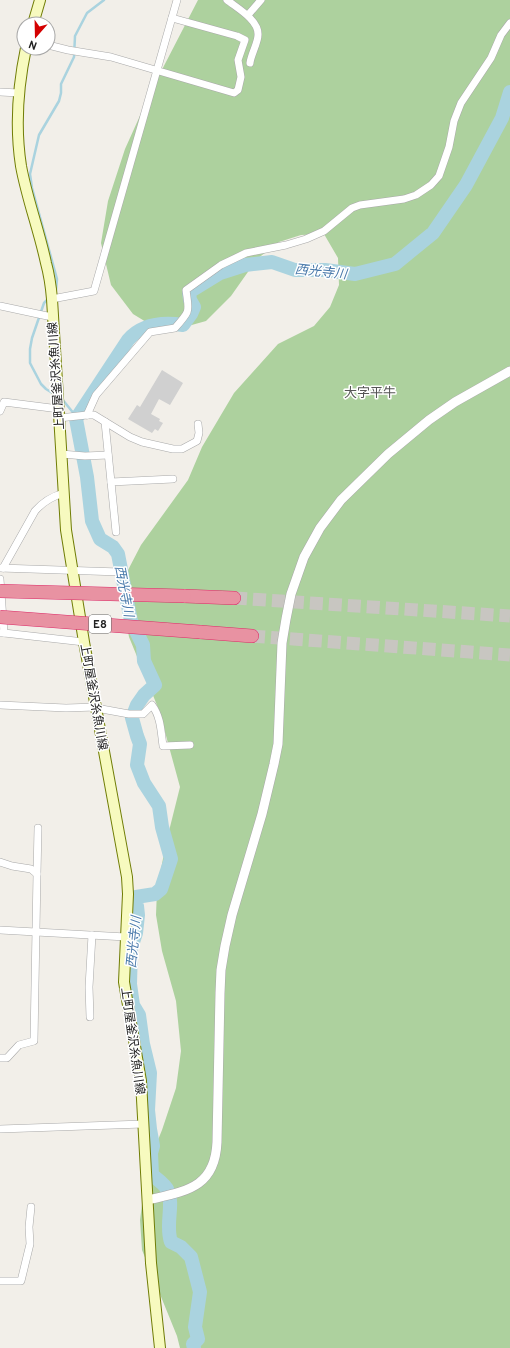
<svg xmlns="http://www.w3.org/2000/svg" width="510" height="1348" viewBox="0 0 510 1348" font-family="Overpass,'Noto Sans JP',sans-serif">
	<rect width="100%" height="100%" fill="#f2efe9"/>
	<!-- religious -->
	<polygon fill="#d0d0d0" points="162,370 183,383 170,405 159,399 151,414 160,419 159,421 163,423 158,431 155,429 152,433 128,419 137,405 140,407"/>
	<!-- forest -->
	<polygon fill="#add19e" points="198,0 510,0 510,1348 180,1348 177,1336 142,1250 140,1220 147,1167 162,1130 176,1088 181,1051 176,1001 162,951 156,915 157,890 166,843 180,787 159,710 129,637 123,603 127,572 141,545 188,480 202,447 234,393 278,344 314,326 330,307 339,285 338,258 324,234 301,235 279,242 257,259 231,296 206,321 181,328 156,328 133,314 111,285 101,243 108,201 125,149 152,89"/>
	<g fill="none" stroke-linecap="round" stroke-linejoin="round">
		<!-- stream -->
		<g stroke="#aad3df" stroke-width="2.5">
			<polyline points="55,292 56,290 57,279 32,188 30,174 39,135 59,101 61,93 61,84 74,57 75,36 87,13 104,0"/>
			<polyline points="49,298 44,303 32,338 30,349 30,363 41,384 46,389 54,394"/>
			<polyline points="62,399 75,415"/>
		</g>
		<!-- river -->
		<path stroke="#aad3df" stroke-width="14" d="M194 1348 193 1344 198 1339 195 1327 200 1292 191 1257 181 1247 171 1242C165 1225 174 1205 168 1191 166 1185 157 1179 152 1175L151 1153 153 1146 150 1129 148 1110 150 1073 143 1044 139 1015 133 1005 130 984 131 948 136 933 138 915 137 906 133 900 136 897 155 894 161 889 171 859 162 827 159 806 144 783 137 765 140 744 137 736 132 718 137 705 144 695 155 685 144 661 143 645 131 621 118 554 113 547 100 539 92 521 87 477 76 419 128 340C142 324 163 322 183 325L191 314 194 307 190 300 189 292 220 273 245 265 272 262 295 270H325L355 274 395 264 433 233 466 185 502 118 510 92"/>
		<!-- motorway-tunnel -->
		<g stroke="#c8c6c1" stroke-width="13" stroke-dasharray="13 6" stroke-linecap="butt">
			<polyline points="234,598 510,616"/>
			<polyline points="252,636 510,655"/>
		</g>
		<!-- minor casing -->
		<g stroke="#a9a9a9" stroke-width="8">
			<g id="minor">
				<path d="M227 0C237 8 259 20 258 35 258 43 251 54 250 63"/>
				<polyline points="248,15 261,0"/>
				<polyline points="48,45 68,50 111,57 234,93 238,90 241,77 238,60 245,40 237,36 172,18"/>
				<polyline points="0,92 19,93"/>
				<polyline points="52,299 94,291 177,0"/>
				<polyline points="0,306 52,317"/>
				<polyline points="0,411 4,402 59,409"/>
				<path d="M87 415 96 395 150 332 175 328C191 310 189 312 186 290L221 265 246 253 286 245 306 239 324 231 352 208 360 205 404 199 416 195 431 185 439 176 449 147 454 121 461 103 491 58 501 35 510 23"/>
				<polyline points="59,418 87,415 94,415 130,437 142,442 173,449 182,449 197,441 199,433 198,424"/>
				<polyline points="105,422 116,532"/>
				<polyline points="61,454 85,456 108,455"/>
				<polyline points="111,482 173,479"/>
				<polyline points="0,568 120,572"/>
				<path d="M3 568 35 511C43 502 53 496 64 493"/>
				<polyline points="0,579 4,633 0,633"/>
				<polyline points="4,633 84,642"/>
				<polyline points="0,705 66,708 96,707"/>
				<path d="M96 708 129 714H143L152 705C161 717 161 732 163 746L190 745"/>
				<polyline points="0,862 12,866 31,869 37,874 34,1041 19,1045 7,1058 0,1058"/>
				<polyline points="37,874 38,828"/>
				<polyline points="0,930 126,937"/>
				<polyline points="90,1017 89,987 92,935"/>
				<polyline points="0,1129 143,1124"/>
				<polyline points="0,1281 21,1281 30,1244 29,1227 31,1207"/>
			</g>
		</g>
		<!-- tertiary casing -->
		<g stroke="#a9a9a9" stroke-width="10">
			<path id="tertiary" d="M148 1200C186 1191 215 1188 217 1142L220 993 221 970 225 946 232 915 262 814 274 764 278 744 282 643 286 619 291 594 304 557 320 528 341 500 388 454 429 420 455 402 510 371"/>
		</g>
		<!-- secondary casing -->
		<g stroke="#707d05" stroke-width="12">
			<g id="secondary">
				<polyline points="33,24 40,0"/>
				<path d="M26 48C18 86 15 127 21 166 27 199 39 230 46 263 49 274 51 287 52 299L66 530 84 642 127 877 128 894 124 982 141 1081 151 1263 160 1348"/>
			</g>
		</g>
		<!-- motorway casing -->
		<g stroke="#dc2a67" stroke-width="14">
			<g id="motorway">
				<polyline points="184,596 234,598"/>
				<polyline points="200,632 252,636"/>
			</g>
		</g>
		<!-- minor -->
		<use href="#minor" stroke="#fff" stroke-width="7"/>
		<!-- tertiary -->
		<use href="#tertiary" stroke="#fff" stroke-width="9"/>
		<!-- secondary -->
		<use href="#secondary" stroke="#f7fabf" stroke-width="10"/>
		<!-- motorway -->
		<use href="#motorway" stroke="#e892a2" stroke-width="13"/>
		<!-- motorway-bridge casing -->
		<g stroke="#dc2a67" stroke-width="14" stroke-linecap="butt">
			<g id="motorway-bridge">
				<polyline points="0,591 184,596"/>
				<polyline points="0,617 200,632"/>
			</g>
		</g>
		<!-- motorway-bridge -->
		<use href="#motorway-bridge" stroke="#e892a2" stroke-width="13"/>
	</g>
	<g text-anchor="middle" stroke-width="3" stroke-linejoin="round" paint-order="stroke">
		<!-- shield labels -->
		<rect fill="#fff" stroke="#646464" stroke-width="1" x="89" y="615" width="22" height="18" rx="3"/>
		<g font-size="11" font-weight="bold" fill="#222">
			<text x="100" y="628">E8</text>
		</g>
		<!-- street labels -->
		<g font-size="12" fill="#222" stroke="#fff">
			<text transform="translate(56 376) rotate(-94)" y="4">上町屋釜沢糸魚川線</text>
			<text transform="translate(94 697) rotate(80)" y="4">上町屋釜沢糸魚川線</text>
			<text transform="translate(133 1041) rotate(82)" y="4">上町屋釜沢糸魚川線</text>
		</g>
		<!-- water labels -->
		<g font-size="13" font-style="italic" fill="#4a7aab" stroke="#fff">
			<text transform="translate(321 271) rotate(6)" y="5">西光寺川</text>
			<text transform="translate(125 591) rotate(79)" y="5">西光寺川</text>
			<text transform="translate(133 942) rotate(-84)" y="5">西光寺川</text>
		</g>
		<!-- neighbourhood labels -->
		<g font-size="13" fill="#555" stroke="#fff">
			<text x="370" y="397">大字平牛</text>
		</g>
	</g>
	<!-- north arrow -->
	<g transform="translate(36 36) rotate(200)"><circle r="19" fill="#ffffff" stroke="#a7a7a7"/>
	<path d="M0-3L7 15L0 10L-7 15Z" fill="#d40000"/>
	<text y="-6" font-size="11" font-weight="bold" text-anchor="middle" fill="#222222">N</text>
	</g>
</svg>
